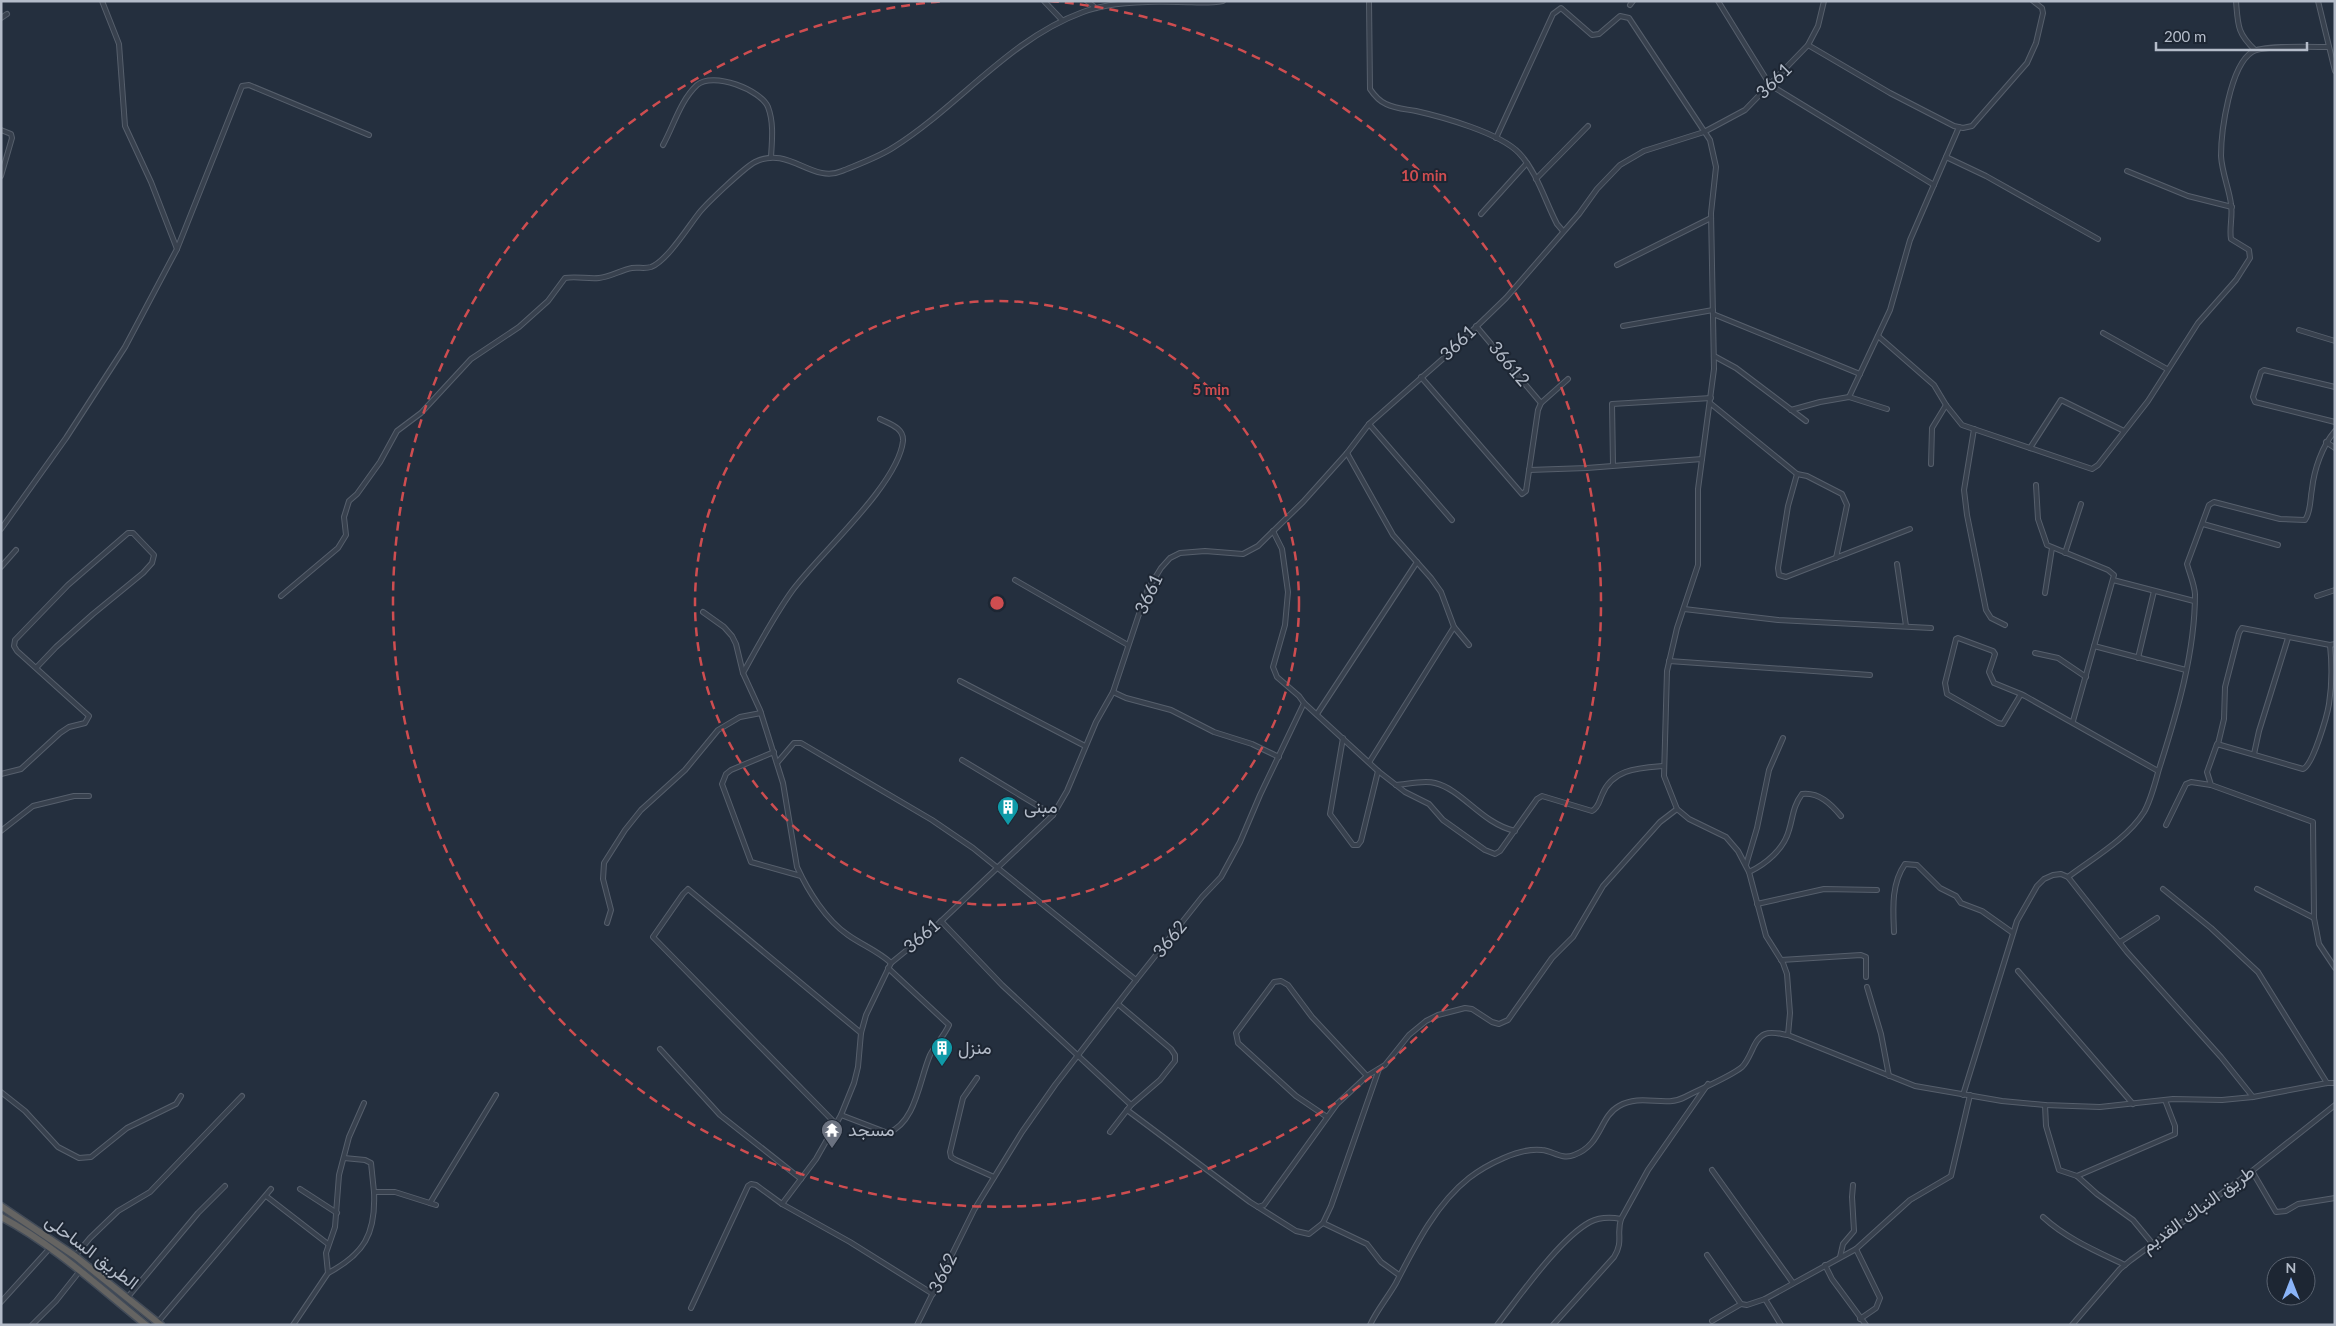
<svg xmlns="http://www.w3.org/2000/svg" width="2336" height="1326" viewBox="0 0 2336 1326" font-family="Lato,Vazirmatn,sans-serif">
	<rect width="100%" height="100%" fill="#242f3e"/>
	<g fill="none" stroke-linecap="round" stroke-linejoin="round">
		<!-- minor casing -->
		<g stroke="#565f6c" stroke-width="6">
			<g id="minor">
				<polyline points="102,1 119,44 125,126 151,182 177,249 242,86 249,85 369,135"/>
				<polyline points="1044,1 1062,20"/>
				<polyline points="1087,1 1096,8"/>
				<path d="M1369 1 1370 89C1374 95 1379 101 1386 104 1396 109 1406 109 1416 111 1443 117 1500 133 1519 153 1537 172 1545 201 1557 224L1563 231"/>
				<polyline points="1718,1 1770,85 1934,185"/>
				<path d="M2236 1C2238 25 2237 33 2255 50"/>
				<polyline points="2318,1 2335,71"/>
				<polyline points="1630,5 1633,1"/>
				<polyline points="1,18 7,14"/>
				<polyline points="1808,45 1890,93 1954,126 1963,128 1972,126 2027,63 2036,43 2043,13 2042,8 2033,1"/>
				<polyline points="1,130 11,134 12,138 1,176"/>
				<polyline points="1496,138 1553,14 1561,8 1592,35 1599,34 1620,16 1629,18 1710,140 1716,167 1711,213 1714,369 1698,489 1698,565 1677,628 1667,671 1664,776 1677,809 1689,819 1726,837 1738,851 1749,872 1766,936 1783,963 1787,974 1790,1013 1788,1035"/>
				<path d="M663 145C674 125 680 101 697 85 713 71 761 90 768 107 774 123 772 140 771 157"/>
				<polyline points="1946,157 1986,176 2098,239"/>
				<polyline points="2127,171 2188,196 2232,207"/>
				<polyline points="1536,179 1588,126"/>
				<polyline points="1481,214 1527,163"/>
				<polyline points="1617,265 1711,218"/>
				<polyline points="1713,314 1860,374"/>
				<polyline points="1476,326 1541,403"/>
				<polyline points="1623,326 1713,310"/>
				<polyline points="2299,330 2335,341"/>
				<polyline points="2103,333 2167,369"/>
				<path d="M1878 336 1934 385 1946 405 1962 425 2092 469 2098 465 2148 401 2198 323 2236 280 2250 258 2249 250 2231 239C2229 228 2233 216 2231 204 2229 188 2222 173 2221 156 2221 131 2230 66 2252 52 2262 45 2313 47 2328 47"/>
				<polyline points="1714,356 1736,368 1806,421"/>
				<polyline points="1421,377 1522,494 1526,491 1538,410 1541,403 1568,379"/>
				<polyline points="2335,387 2264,370 2261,372 2253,397 2255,402 2335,422"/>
				<polyline points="1849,397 1890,310 1910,240 1959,127"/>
				<polyline points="1710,403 1797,474 1807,476 1842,494 1847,505 1836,558"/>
				<polyline points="1791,410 1820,402 1849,397 1887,409"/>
				<polyline points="1369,424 1452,520"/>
				<polyline points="1974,429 1964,490 1967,515 1986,610 1991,618 2005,625"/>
				<polyline points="2326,442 2335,448"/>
				<polyline points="2030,448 2061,400 2124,431"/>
				<polyline points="1347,453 1393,535 1431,578 1441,592 1454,627 1469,645"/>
				<polyline points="1931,464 1932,428 1946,405"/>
				<polyline points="1613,465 1612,404 1711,398"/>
				<polyline points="1529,470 1587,468 1702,459"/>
				<polyline points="1797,474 1788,506 1778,568 1779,575 1786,577 1910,529"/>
				<polyline points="2036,485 2038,519 2047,545 2108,570 2114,575 2073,721"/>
				<polyline points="2203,524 2278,545"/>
				<polyline points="1,529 66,438 125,347 177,249"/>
				<polyline points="2065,553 2081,504"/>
				<polyline points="1897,564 1906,626"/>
				<polyline points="1,567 16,550"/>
				<polyline points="1015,580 1128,645"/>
				<polyline points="2113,580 2194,601"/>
				<polyline points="2045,593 2052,548"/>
				<path d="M281 596 338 548 346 535 344 517 349 501 357 494 380 462 397 431 421 413 471 359 519 327 548 301 565 278C576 276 587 279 599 278 610 277 621 270 632 268 638 267 645 269 651 267 667 261 688 227 699 213 707 203 745 167 755 162 789 145 812 184 842 171 859 164 879 157 894 147 959 106 1009 39 1083 12 1109 2 1149 1 1178 2 1194 2 1207 4 1223 1"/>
				<polyline points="2317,596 2335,590"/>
				<polyline points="1684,609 1778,620 1931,628"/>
				<path d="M703 612 724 627 732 636 736 644 743 673 760 710 783 783 797 867C808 891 826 920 848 935 862 945 878 951 891 963"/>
				<path d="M2335 644 2330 645C2332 664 2332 685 2329 704 2327 716 2313 765 2303 769L2217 744 2207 772 2211 785 2313 822 2314 918 2319 944 2335 968"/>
				<polyline points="2094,646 2186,670"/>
				<polyline points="2035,653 2058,658 2086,677"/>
				<polyline points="2138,658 2154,591"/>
				<polyline points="1669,661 1870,675"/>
				<path d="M743 673C758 646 774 616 792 591 819 554 898 485 903 441 904 428 890 424 880 419"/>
				<polyline points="960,681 1085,746"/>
				<polyline points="1113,692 1126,698 1171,710 1214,732 1252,744 1279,757"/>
				<polyline points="2021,694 2003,724 1998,723 1947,694 1945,683 1956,639 1958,638 1993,651 1995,654 1989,672 1994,683 2021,694 2025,696 2158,771"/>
				<path d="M1304 703 1378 771 1405 792 1429 804 1443 820 1485 850 1495 854 1500 851 1537 799 1542 796 1592 811C1599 807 1599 801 1602 795 1612 769 1638 768 1663 766"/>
				<polyline points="1317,714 1417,562"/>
				<polyline points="1343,738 1330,814 1353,845 1358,845 1361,841 1378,771"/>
				<polyline points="2218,744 2224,719 2225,687 2239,633 2242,628 2330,645"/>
				<polyline points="774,752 731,770 726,774 722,784 751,862 801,876"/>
				<polyline points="2254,754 2259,731 2288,638"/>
				<polyline points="962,760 1053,815"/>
				<polyline points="1370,761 1454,627"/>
				<polyline points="777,763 794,743 801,743 932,820 973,848 1136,980"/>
				<polyline points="1,774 21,769 60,733 69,727 85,723 89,716 17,651 14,646 15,640 68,585 128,533 133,533 154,555 152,563 143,573 93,614 56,647 36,668"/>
				<path d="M1396 785C1408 784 1424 780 1435 783 1463 790 1481 823 1515 831"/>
				<polyline points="2166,825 2186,784 2191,782 2211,785"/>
				<polyline points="1,831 33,806 74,796 89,796"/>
				<polyline points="1746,865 1757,828 1769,770 1783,738"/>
				<path d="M1749 872C1766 864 1784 849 1789 830 1793 817 1793 806 1802 794 1819 792 1831 804 1841 816"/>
				<path d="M2068 877C2093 858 2127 839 2144 812 2151 800 2155 783 2159 769 2177 713 2195 653 2195 594 2194 583 2190 575 2187 564L2209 505 2214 502 2280 519 2305 520C2311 512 2310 499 2312 489 2314 470 2322 446 2335 431"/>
				<polyline points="2163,889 2211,928 2258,972 2327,1083"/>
				<polyline points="2257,889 2314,918"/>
				<polyline points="1757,904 1824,889 1877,890"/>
				<polyline points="941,921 1002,985 1131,1105"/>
				<polyline points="607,923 611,910 603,879 604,863 625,830 641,810 685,770 718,730 740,717 761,713"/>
				<path d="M1894 932C1893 909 1891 884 1905 864L1917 865 1940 888 1956 896 1961 903 1982 911 2013 933"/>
				<polyline points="2120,942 2157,918"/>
				<polyline points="1781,960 1861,955 1866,957 1866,977"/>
				<polyline points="2018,971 2133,1104"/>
				<polyline points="1867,987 1881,1034 1889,1076"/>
				<polyline points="660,1049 720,1115 801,1179"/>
				<polyline points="977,1078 963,1098 950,1152 951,1157 956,1160 994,1177"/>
				<polyline points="1,1092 25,1111 58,1147 79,1158 91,1157 127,1128 176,1104 181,1096"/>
				<polyline points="1963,1095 2017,921 2037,886 2044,879 2053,875 2061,874 2068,877 2127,952 2221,1057 2253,1097"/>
				<polyline points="2045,1105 2046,1126 2059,1170 2077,1176 2097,1194 2133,1220 2152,1243"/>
				<polyline points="1127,1110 1250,1202 1258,1207 1264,1205 1337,1104 1367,1076 1385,1065 1409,1035 1426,1021 1438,1015 1465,1008 1472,1009 1492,1022 1499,1024 1508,1020 1552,958 1573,937 1603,886 1660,822 1677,809"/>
				<path d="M841 1115 888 1133C916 1122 919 1081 930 1055 935 1045 944 1036 949 1025L888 968"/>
				<polyline points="1327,1117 1296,1096 1238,1043 1236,1033 1274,982 1281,981 1288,985 1312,1017 1367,1076"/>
				<polyline points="836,1124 653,937 683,894 688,889 861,1033"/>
				<polyline points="1110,1132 1131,1105 1160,1080 1175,1061 1175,1055 1171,1049 1118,1004"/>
				<polyline points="344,1158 365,1160 371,1163 374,1192"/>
				<polyline points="1712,1170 1793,1283"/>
				<polyline points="2252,1171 2276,1212 2286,1211 2298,1204 2335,1198"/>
				<polyline points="2077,1176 2175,1134 2175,1126 2165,1100"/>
				<polyline points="300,1189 337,1213"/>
				<polyline points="266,1196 328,1244"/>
				<polyline points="430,1203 496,1095"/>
				<polyline points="782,1204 816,1159 841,1115 854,1083 858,1067 861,1033 866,1015 891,963 935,927 1053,815 1067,791 1096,722 1113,692 1142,605 1148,589 1161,568 1170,558 1180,553 1205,551 1243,554 1258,546 1303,502 1347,453 1369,424 1446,356 1506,298 1579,214 1597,189 1620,165 1644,151 1704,132 1745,110 1808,45 1818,26 1824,1"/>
				<polyline points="1258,1207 1296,1231 1309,1234 1323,1223 1331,1206 1379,1069"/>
				<path d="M2043 1217C2067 1239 2096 1251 2125 1265"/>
				<polyline points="1323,1223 1367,1244 1381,1262 1399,1275"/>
				<polyline points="1856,1249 1880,1298 1876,1308 1860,1319"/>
				<polyline points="1707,1255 1741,1304 1747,1305 1765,1299 1856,1249 1910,1200 1951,1176 1970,1095"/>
				<polyline points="75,1256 90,1238 118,1211 150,1192 242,1096"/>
				<polyline points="1840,1257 1843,1244 1854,1231 1852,1197 1853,1185"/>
				<polyline points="1825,1265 1832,1279 1866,1325"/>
				<path d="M328 1273C364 1254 376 1234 374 1192H395L436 1205"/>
				<polyline points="127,1298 198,1213 225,1186"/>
				<polyline points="1765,1299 1781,1325"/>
				<polyline points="1,1302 49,1249"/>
				<polyline points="691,1308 748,1186 751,1184 756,1185 782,1204 850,1242 933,1294"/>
				<polyline points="1712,1321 1741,1304"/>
				<polyline points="158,1322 271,1189"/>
				<polyline points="32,1325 56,1301 79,1272"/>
				<polyline points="293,1325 328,1273 326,1253 335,1227 339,1175 349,1137 364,1103"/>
				<polyline points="917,1325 974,1210 1022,1132 1055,1085 1129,989 1202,897 1221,877 1240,842 1260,795 1304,703 1299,696 1277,677 1273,667 1285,625 1288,592 1282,549 1273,531"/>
				<path d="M1370 1325C1377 1310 1388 1297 1396 1283 1415 1246 1436 1204 1469 1178 1486 1165 1520 1147 1542 1150 1553 1151 1562 1160 1574 1155 1602 1145 1599 1117 1619 1106 1642 1093 1665 1108 1685 1097 1700 1089 1730 1077 1742 1067 1752 1057 1753 1039 1765 1034 1772 1031 1780 1034 1788 1035L1915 1086 2002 1101 2045 1105 2100 1107 2173 1099 2222 1100 2253 1097 2327 1083H2335"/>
				<path d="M1497 1325C1519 1297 1560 1238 1590 1222 1600 1217 1610 1217 1621 1219"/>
				<path d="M1553 1325 1614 1257C1624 1241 1616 1234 1621 1219L1648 1170 1708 1084"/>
				<polyline points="2072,1325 2120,1269 2131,1260 2252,1171 2335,1105"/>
			</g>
		</g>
		<!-- trunk casing -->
		<g stroke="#434c59" stroke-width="9">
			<g id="trunk">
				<polyline points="1,1206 75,1256 161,1325"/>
				<path d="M1 1217C54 1245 100 1288 146 1325"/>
			</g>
		</g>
		<!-- minor -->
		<use href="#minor" stroke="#38414e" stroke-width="4"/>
		<!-- trunk -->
		<use href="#trunk" stroke="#656462" stroke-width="6"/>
	</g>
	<!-- distance rings -->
	<g fill="none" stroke="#ce4d50" stroke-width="2.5" stroke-dasharray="9 6">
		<circle cx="997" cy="603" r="302"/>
		<path d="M1050 1A604 604 0 1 1 944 1"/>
	</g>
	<!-- icons -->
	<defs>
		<g id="building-pin" transform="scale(1.125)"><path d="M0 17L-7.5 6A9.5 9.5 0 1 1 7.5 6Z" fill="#0f9aa8" stroke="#1d2633"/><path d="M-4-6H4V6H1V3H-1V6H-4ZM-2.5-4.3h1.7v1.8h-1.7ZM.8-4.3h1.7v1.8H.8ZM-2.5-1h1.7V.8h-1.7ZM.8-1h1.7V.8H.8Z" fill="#fff"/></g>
		<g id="temple-pin" transform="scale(1.125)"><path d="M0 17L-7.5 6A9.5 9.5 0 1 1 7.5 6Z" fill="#6b7280" stroke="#1d2633"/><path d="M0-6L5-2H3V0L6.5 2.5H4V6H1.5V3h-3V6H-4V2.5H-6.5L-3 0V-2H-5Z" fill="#fff"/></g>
	</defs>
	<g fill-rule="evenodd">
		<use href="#building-pin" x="1008" y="807"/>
		<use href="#building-pin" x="942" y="1048"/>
		<use href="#temple-pin" x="832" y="1130"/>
	</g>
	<g text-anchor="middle" stroke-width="4" stroke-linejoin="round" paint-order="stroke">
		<!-- street labels -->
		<g font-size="18" fill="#b4bcc9" stroke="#1d2633">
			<text transform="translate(1774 81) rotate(-45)" y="6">3661</text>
			<text transform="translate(1458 343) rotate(-44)" y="6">3661</text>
			<text transform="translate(1509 364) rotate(50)" y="6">36612</text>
			<text transform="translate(1149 594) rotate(-65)" y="6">3661</text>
			<text transform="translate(922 936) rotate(-41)" y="6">3661</text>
			<text transform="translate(1170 939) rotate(-51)" y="6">3662</text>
			<text transform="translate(2198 1209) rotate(-36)" y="6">طريق النباك القديم</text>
			<text transform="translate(92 1252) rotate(37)" y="6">الطريق الساحلى</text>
			<text transform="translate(943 1273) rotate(-64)" y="6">3662</text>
		</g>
		<!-- poi labels -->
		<g font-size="18" fill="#b4bcc9" stroke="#1d2633" text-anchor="start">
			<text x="1024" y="813">مبنى</text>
			<text x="958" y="1054">منزل</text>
			<text x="848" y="1136">مسجد</text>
		</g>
	</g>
	<circle cx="997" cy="603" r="8" fill="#ce4d50" stroke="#1d2633" stroke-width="2.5"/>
	<g font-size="15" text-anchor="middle" font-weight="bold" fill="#ce4d50" stroke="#1d2633" stroke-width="4" stroke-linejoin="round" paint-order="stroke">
		<text x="1424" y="181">10 min</text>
		<text x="1211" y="395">5 min</text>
	</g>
	<!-- border -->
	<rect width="2336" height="1326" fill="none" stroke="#b4bcc9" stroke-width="5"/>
	<!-- north arrow -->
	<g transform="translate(2291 1281)"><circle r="24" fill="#1d2633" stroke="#59626f"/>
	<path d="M0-4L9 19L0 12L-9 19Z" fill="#8ab4f8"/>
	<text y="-8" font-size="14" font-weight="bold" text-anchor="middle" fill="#b4bcc9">N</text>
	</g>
	<!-- scale -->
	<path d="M2156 42v8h151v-8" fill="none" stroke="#b4bcc9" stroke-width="2.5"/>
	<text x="2164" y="42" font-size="15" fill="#b4bcc9" stroke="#1d2633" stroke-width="4" paint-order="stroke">200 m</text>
</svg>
